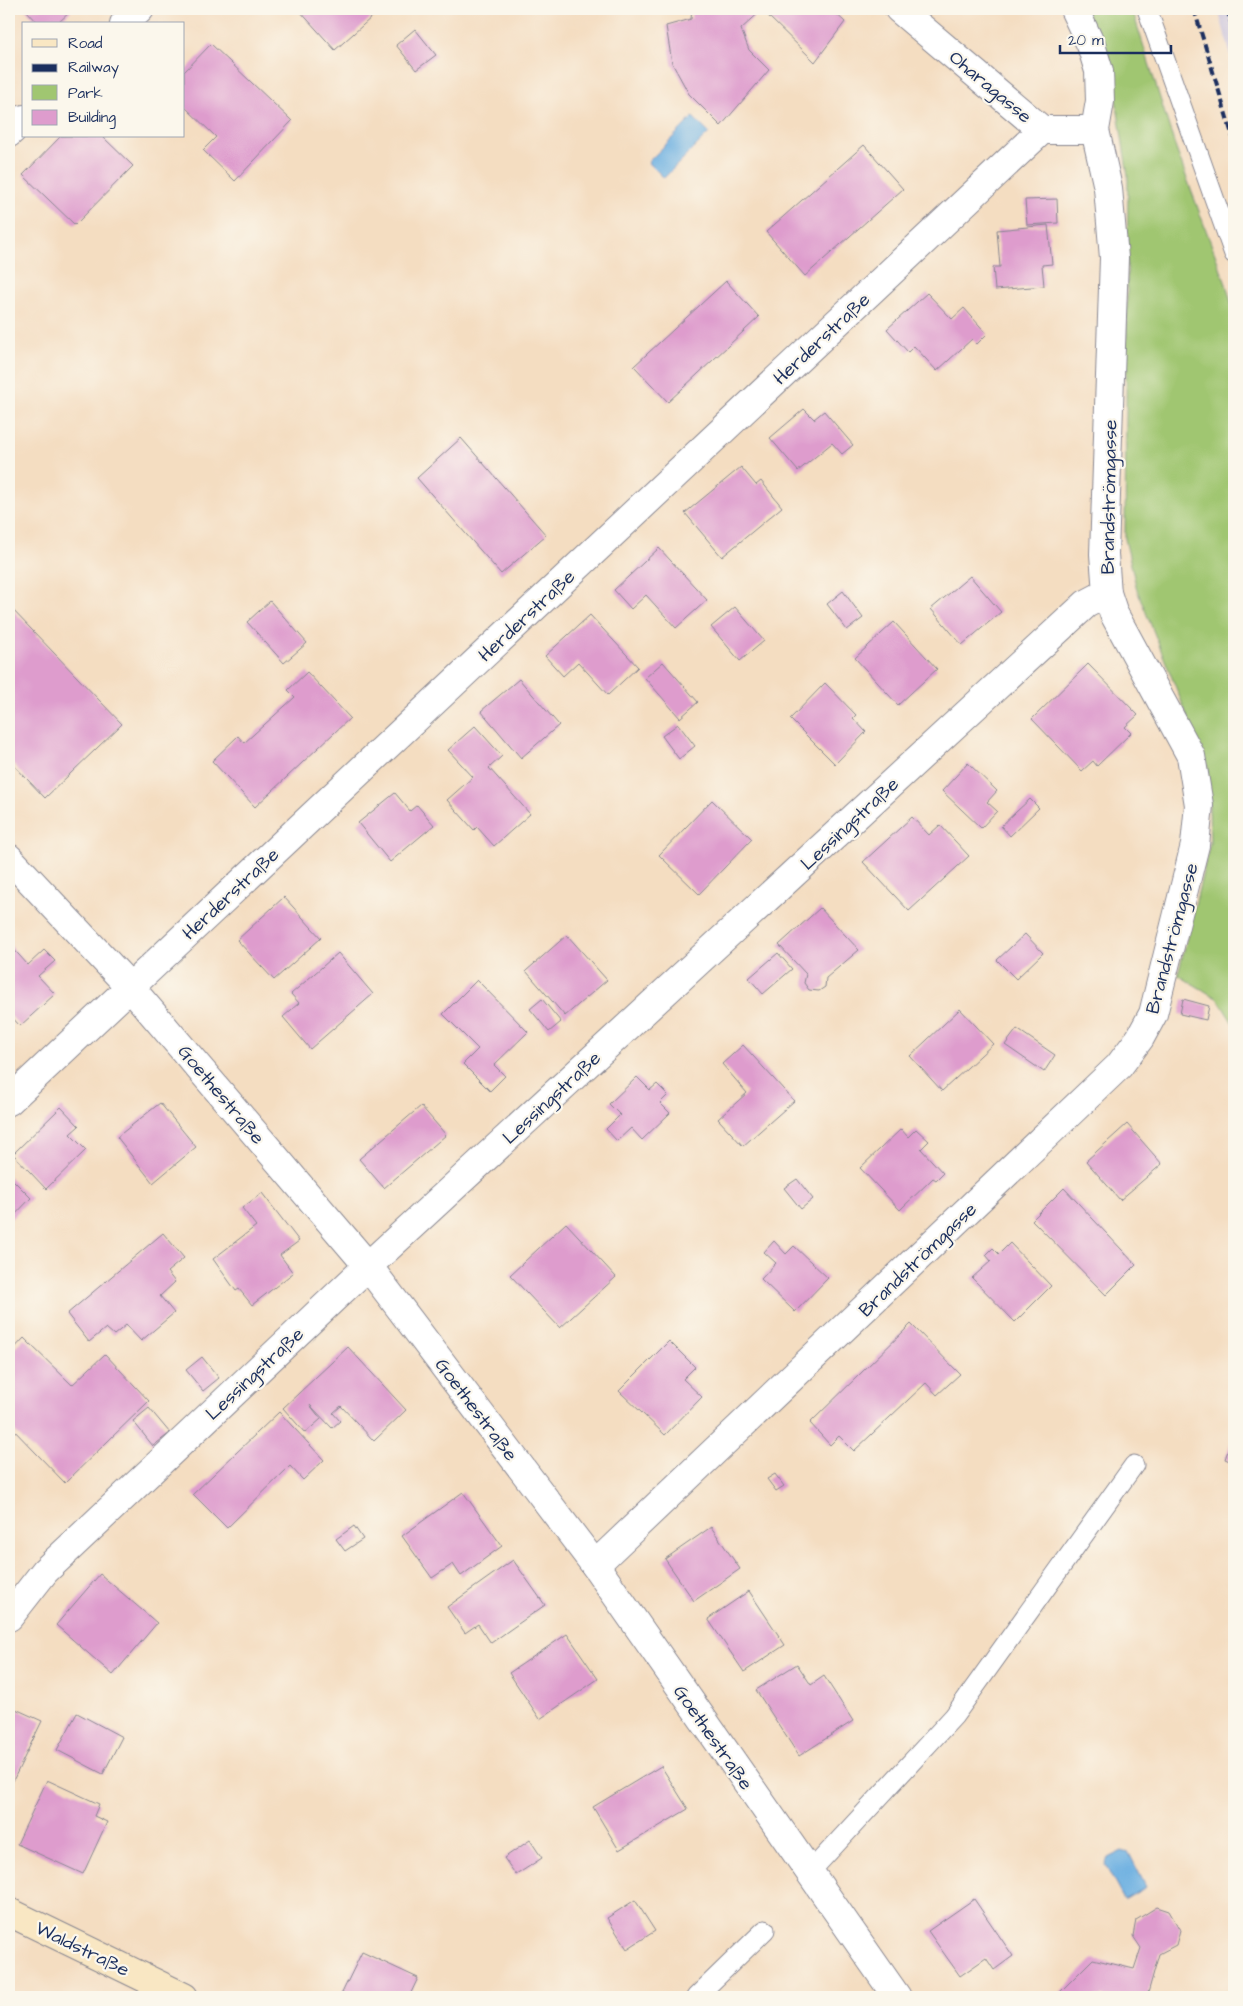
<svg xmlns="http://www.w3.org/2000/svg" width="1243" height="2006" viewBox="0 0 1243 2006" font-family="'Architects Daughter',sans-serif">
	<rect width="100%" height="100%" fill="#fbf7ec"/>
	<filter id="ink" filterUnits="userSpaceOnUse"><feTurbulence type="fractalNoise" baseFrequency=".02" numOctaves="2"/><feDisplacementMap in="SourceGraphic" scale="10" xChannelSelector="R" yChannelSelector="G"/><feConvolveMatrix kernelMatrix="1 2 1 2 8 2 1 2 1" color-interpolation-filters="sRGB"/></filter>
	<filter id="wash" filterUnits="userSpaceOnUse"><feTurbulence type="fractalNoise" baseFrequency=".0096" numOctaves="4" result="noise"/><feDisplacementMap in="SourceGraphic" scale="20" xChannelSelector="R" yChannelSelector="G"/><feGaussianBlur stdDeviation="1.12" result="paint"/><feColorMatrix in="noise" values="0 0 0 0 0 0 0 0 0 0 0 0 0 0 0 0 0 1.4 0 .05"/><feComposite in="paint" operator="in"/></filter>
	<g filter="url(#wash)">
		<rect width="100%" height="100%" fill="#f4ddc1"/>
		<!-- industrial -->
		<polygon fill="#c7c0d9" points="1218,9 1234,9 1234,68"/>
		<!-- green -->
		<polygon fill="#a0c671" stroke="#5e7a68" points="1083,9 1132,9 1176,149 1226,284 1234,313 1234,1025 1218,999 1178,975 1210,843 1208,768 1137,590 1125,539 1128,176 1112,74"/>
		<!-- water -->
		<g fill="#6bafe1" stroke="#436fa0">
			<polygon points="693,117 709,133 664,178 648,162"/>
			<polygon points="1122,1851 1129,1853 1146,1887 1124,1900 1105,1865 1108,1858"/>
		</g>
		<g id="blocks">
			<!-- building -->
			<g fill="#de9ccd">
				<polygon points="25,9 73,9 57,24 39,24"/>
				<polygon points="298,9 381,9 335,50"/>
				<polygon points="692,9 831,9 845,22 815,62 762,10 741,29 749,50 769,70 721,126 689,94 672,63 666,26 691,19"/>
				<polygon points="415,29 436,55 416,70 396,45"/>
				<polygon points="211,44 292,121 235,181 203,150 216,137 184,106 184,72"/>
				<polygon points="61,136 102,136 133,166 75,225 23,175"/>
				<polygon points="864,145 903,189 805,276 766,232"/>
				<polygon points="1057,199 1058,223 1027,225 1025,200"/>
				<polygon points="1048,225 1052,264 1042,265 1044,286 995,290 993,267 1000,267 997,230"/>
				<polygon points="726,281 759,317 668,402 634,366"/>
				<polygon points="927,293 952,319 964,308 987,334 977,344 972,339 937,371 914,346 908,352 887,329"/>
				<polygon points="804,409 814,419 824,411 853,445 842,454 832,443 798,471 770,438"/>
				<polygon points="461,438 546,535 501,574 417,478"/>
				<polygon points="741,467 756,485 761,481 782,507 722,557 685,513"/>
				<polygon points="659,548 707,600 676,628 646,595 631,609 614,590"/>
				<polygon points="970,576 1001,612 962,645 931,609"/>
				<polygon points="843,591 863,618 847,630 827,604"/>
				<polygon points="270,601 307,643 284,663 247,622"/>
				<polygon points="9,606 122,724 45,798 9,760"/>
				<polygon points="735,607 764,641 740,661 711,627"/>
				<polygon points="590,615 638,667 608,695 578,662 563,676 545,656"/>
				<polygon points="894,622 937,669 898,705 855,658"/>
				<polygon points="663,662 698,702 680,718 645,678"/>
				<polygon points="1088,664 1138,715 1125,727 1131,733 1097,766 1093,761 1082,771 1032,719"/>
				<polygon points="307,672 350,718 255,807 212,761 238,736 244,743 295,697 288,690"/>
				<polygon points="519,679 559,725 521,758 481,711"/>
				<polygon points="825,683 856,715 853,718 866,732 835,764 790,719"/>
				<polygon points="678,724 695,746 679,759 662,736"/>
				<polygon points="475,726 502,756 489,768 530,814 494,846 477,827 474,830 447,800 473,777 448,750"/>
				<polygon points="968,763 997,791 987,802 997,811 981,828 942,791"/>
				<polygon points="395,793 410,811 417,805 434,825 390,862 358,823"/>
				<polygon points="1030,799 1039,808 1010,836 1001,826"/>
				<polygon points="712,800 752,839 699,894 659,855"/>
				<polygon points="912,817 929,835 940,825 969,856 909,911 863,862"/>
				<polygon points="284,897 321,938 274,980 237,940"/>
				<polygon points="820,908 859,950 826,978 825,987 819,991 809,990 804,983 806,974 779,945"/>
				<polygon points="1025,934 1043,953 1016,979 997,960"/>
				<polygon points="567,935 607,980 565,1016 526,971"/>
				<polygon points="9,944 28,965 44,950 55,961 38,976 55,994 20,1026 9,1014"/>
				<polygon points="338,953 373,994 310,1049 283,1017 299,1003 291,994"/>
				<polygon points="778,953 792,969 763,994 749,978"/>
				<polygon points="477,980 528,1032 494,1065 505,1076 490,1091 463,1064 478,1049 443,1014"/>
				<polygon points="542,999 561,1022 549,1032 530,1009"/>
				<polygon points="1183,999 1209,1006 1206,1020 1180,1014"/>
				<polygon points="960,1009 993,1044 942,1091 910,1056"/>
				<polygon points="1017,1029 1055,1055 1044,1072 1005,1045"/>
				<polygon points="743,1045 794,1101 743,1146 718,1119 747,1093 722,1064"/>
				<polygon points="637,1077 650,1090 657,1084 668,1095 660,1103 670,1113 642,1140 631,1128 617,1141 606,1129 620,1115 609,1104"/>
				<polygon points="160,1103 196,1147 153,1183 117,1137"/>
				<polygon points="421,1106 446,1135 384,1188 359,1159"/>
				<polygon points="61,1107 79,1126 70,1134 86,1150 46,1189 13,1154"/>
				<polygon points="1127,1124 1162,1164 1120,1200 1086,1161"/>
				<polygon points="901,1129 908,1137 916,1129 929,1141 921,1149 943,1173 936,1180 933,1178 900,1210 860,1168"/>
				<polygon points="9,1176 31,1198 9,1221"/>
				<polygon points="797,1179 813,1199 801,1209 784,1188"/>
				<polygon points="1064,1188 1136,1265 1106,1295 1032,1220"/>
				<polygon points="262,1193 299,1241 280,1255 293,1273 252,1305 239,1289 236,1291 213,1259 256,1226 242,1208"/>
				<polygon points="566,1223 616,1277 560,1328 510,1275"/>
				<polygon points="163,1233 184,1258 167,1272 175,1282 160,1296 174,1313 141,1341 126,1325 114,1335 106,1328 89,1342 67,1314"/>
				<polygon points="774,1241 786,1254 794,1246 828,1278 795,1312 761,1279 776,1263 764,1252"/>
				<polygon points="1010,1243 1051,1286 1015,1322 972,1278 991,1261 986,1255 993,1248 999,1254"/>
				<polygon points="911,1324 960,1374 937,1395 926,1383 854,1451 839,1436 830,1445 810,1423"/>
				<polygon points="24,1338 72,1385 105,1354 149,1401 65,1483 9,1425 9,1354"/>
				<polygon points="669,1341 695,1367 683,1379 702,1397 665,1435 619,1391"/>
				<polygon points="348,1347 406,1410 374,1441 341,1406 333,1413 340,1421 332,1428 310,1405 321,1419 305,1433 283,1408"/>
				<polygon points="202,1357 219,1378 203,1391 186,1370"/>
				<polygon points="149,1408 170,1433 153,1446 133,1421"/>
				<polygon points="279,1412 324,1460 303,1480 290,1466 227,1528 193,1494"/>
				<polygon points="1232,1439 1234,1439 1234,1463 1225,1459"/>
				<polygon points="775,1474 784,1486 776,1491 767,1479"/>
				<polygon points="463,1492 502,1546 461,1576 453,1564 432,1578 402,1536"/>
				<polygon points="354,1526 363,1539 345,1551 336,1539"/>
				<polygon points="711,1527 740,1569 694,1601 665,1559"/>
				<polygon points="513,1560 545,1605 491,1643 478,1624 465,1633 447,1607"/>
				<polygon points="100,1574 157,1623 113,1675 56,1625"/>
				<polygon points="749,1591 785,1645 744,1672 708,1619"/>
				<polygon points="567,1634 598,1679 540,1719 509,1673"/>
				<polygon points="797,1664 811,1685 824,1676 853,1721 799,1756 756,1690"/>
				<polygon points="9,1706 42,1721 9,1789"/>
				<polygon points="77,1713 122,1737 103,1774 57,1750"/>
				<polygon points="661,1766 688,1809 619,1850 593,1807"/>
				<polygon points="47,1780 99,1804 94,1816 107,1822 83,1874 17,1844"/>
				<polygon points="530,1840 542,1858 516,1875 504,1858"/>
				<polygon points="974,1899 1013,1956 994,1970 986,1958 960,1976 928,1931"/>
				<polygon points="635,1900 655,1931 627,1949 607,1918"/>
				<polygon points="1157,1907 1169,1911 1180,1930 1176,1945 1159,1954 1148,1993 1150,1997 1075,1997 1059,1993 1093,1959 1134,1969 1141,1948 1133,1936 1136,1920"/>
				<polygon points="362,1952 418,1978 409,1997 340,1997"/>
			</g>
		</g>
	</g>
	<g filter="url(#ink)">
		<use href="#blocks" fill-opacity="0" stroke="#888690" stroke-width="1"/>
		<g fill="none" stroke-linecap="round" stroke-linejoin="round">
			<!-- lane casing -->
			<g stroke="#888690" stroke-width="21">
				<g id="lane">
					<polyline points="1147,9 1234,254"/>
					<polyline points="809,1873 954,1716 1134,1465"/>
					<polyline points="696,1997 765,1930"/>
				</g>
			</g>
			<!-- street casing -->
			<g stroke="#888690" stroke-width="30">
				<g id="street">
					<polyline points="899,9 1042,130 1095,130"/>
					<polyline points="124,24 140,9"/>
					<polyline points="9,133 24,119"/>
					<polyline points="9,858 130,987 368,1266 595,1565 897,1997"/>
					<polyline points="9,1101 1042,130"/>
					<polyline points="595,1565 1119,1066 1140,1038 1153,1014 1195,845 1199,805 1191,756 1114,614 1107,593 1104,554 1114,258 1108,188 1095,130 1100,101 1099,71 1091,45 1074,9"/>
					<polyline points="9,1617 45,1571 368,1266 1086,604 1107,593"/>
				</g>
			</g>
			<!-- secondary casing -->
			<g stroke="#888690" stroke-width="30">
				<polyline id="secondary" points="9,1912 184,1997"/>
			</g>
			<!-- lane -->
			<use href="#lane" stroke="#fff" stroke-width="19"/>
			<!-- street -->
			<use href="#street" stroke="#fff" stroke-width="28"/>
			<!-- secondary -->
			<use href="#secondary" stroke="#f9e7c3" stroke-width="28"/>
			<!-- rail -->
			<g stroke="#1b2f5e" stroke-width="4" stroke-dasharray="8 4" stroke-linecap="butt">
				<polyline points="1194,9 1234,141"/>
				<polyline points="1227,9 1234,33"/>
			</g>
		</g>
	</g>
	<g text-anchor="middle" stroke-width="4.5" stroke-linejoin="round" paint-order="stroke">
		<!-- street labels -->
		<g font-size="19" fill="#1b2f5e" stroke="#fbf7ec">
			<text transform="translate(991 86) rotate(40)" y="7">Oharagasse</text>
			<text transform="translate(821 338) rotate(-43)" y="7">Herderstraße</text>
			<text transform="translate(1108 497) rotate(-89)" y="7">Brandströmgasse</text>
			<text transform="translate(526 615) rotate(-43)" y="7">Herderstraße</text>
			<text transform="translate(849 823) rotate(-43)" y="7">Lessingstraße</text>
			<text transform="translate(230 893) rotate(-43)" y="7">Herderstraße</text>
			<text transform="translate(1171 938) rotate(-75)" y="7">Brandströmgasse</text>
			<text transform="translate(222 1094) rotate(50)" y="7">Goethestraße</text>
			<text transform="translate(551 1097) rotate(-43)" y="7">Lessingstraße</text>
			<text transform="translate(917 1259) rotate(-44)" y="7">Brandströmgasse</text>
			<text transform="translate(254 1373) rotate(-43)" y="7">Lessingstraße</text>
			<text transform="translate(477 1409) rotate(53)" y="7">Goethestraße</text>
			<text transform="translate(714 1737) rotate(55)" y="7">Goethestraße</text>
			<text transform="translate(83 1948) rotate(26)" y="7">Waldstraße</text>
		</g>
	</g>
	<!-- margin -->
	<rect width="1243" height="2006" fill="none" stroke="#fbf7ec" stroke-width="30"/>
	<!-- legend -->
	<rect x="22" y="22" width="162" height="115" fill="#fbf7ec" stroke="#a1a7b3"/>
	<rect x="32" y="39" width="25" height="8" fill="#f9e7c3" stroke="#a1a7b3"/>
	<text x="68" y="48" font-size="15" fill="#1b2f5e">Road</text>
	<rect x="32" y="64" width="25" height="8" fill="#1b2f5e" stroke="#a1a7b3"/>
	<text x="68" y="72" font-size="15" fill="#1b2f5e">Railway</text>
	<rect x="32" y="85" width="25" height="15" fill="#a0c671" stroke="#a1a7b3"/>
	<text x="68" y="98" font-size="15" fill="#1b2f5e">Park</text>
	<rect x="32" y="110" width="25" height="15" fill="#de9ccd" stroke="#a1a7b3"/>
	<text x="68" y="122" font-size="15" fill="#1b2f5e">Building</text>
	<!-- scale -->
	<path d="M1060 45v8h111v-8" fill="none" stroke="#1b2f5e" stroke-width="2.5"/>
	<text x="1068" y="45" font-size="15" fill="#1b2f5e" stroke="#fbf7ec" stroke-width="4" paint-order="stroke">20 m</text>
</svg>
